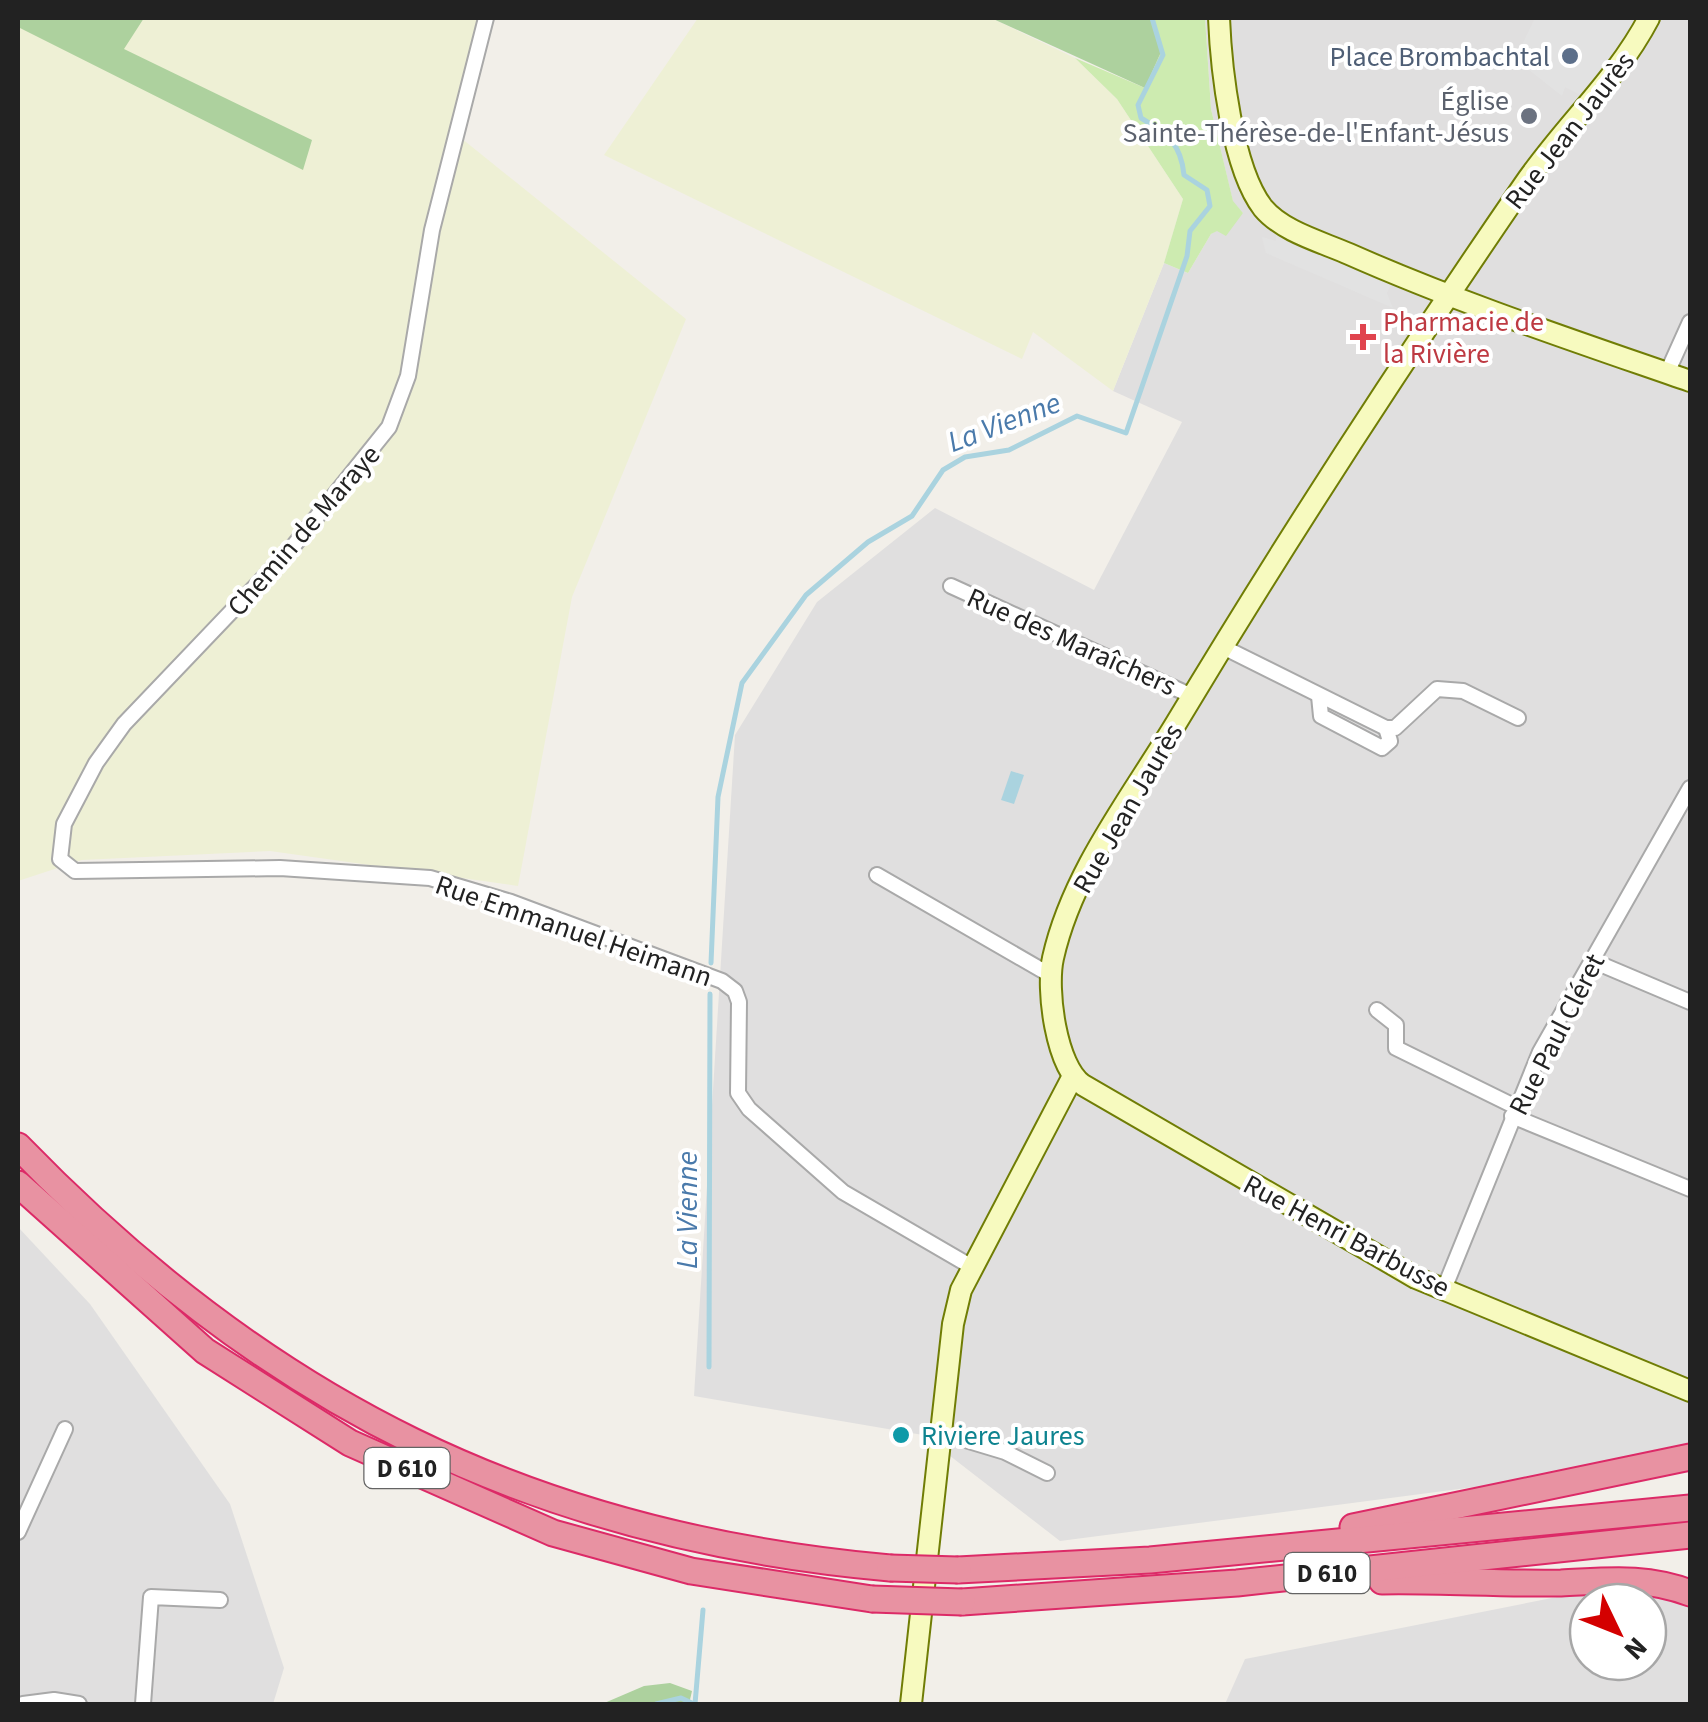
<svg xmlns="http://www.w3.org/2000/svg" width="1708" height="1722" viewBox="0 0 1708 1722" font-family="'Source Sans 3',sans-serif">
	<rect width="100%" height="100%" fill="#f2efe9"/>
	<!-- residential -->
	<g fill="#e0dfdf" fill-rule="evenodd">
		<polygon points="1205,18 1690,18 1690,1459 1060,1541 923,1435 694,1396 735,735 817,602 935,508 1094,590 1182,422 1113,391 1164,263 1188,273 1211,234 1243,213 1233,202 1211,109"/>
		<polygon points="18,1227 90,1304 230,1504 284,1668 273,1704 18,1704"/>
		<path d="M1690 1593V1704H1225L1245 1659 1562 1596ZM1588 1602H1648V1662H1588Z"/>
	</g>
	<!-- farmland -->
	<g fill="#eef0d5">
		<polygon points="18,18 492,18 461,138 686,319 572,597 518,886 270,851 82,860 18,881"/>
		<polygon points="698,18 991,18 1075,58 1117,99 1183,199 1164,263 1113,391 1033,332 1022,359 604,155"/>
	</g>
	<!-- grass -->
	<polygon fill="#cdebb0" points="1151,18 1205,18 1211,109 1233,201 1243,213 1226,236 1217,231 1211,234 1188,273 1164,263 1183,199 1117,99 1075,58 1145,88 1161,52"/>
	<!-- forest -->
	<g fill="#add19e">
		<polygon points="18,18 144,18 124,49 312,140 303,170 18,27"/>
		<polygon points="991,18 1151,18 1161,52 1145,88"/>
		<polygon points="670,1683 692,1691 689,1704 602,1704 644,1686"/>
	</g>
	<!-- parking -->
	<g fill="#e2e2e2">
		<polygon points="1535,18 1644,18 1589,99 1565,87 1562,96 1515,59"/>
		<polygon points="1276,229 1393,280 1387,293 1393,308 1266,253 1262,237 1276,241"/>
	</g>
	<!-- water -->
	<polygon fill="#aad3df" points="1011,771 1024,775 1014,804 1001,800"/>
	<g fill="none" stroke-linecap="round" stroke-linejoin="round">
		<!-- stream -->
		<g stroke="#aad3df" stroke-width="5">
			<path d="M711 963 718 797 742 683 806 595 868 542 912 516 943 470 965 457 1009 450 1077 416 1126 433 1187 256 1190 231 1210 206 1207 190 1184 175C1181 143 1167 134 1141 118L1138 105 1163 55 1152 18"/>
			<polyline points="709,1367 710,994"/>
			<polyline points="656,1704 681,1698 694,1704"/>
			<polyline points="695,1704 703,1610"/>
		</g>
		<!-- street casing -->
		<g stroke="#a9a9a9" stroke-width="18">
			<g id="street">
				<polyline points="486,18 432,230 408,376 389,427 291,549 124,724 96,763 64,824 60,859 75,871 280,868 430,878 511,902 722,981 735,991 739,1002 738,1093 749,1109 843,1192 972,1267"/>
				<polyline points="1667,373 1690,322"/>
				<polyline points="951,586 1192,696"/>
				<polyline points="1223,647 1386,728 1395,728 1437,689 1463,691 1518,718"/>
				<polyline points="1319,696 1321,716 1382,748 1390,741 1386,728"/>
				<polyline points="877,875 1052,976"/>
				<polyline points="1593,961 1690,1002"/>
				<polyline points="1377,1010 1396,1025 1396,1048 1516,1107"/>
				<polyline points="1512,1116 1690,1189"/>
				<polyline points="1444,1289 1540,1052 1690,788"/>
				<polyline points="942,1433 1005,1452 1047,1473"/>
				<polyline points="18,1532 65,1429"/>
				<polyline points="23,1704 54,1700 79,1704"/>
				<polyline points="143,1704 151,1597 220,1600"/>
			</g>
		</g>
		<!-- secondary casing -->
		<g stroke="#707d05" stroke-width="24">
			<g id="secondary">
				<path d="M1219 18C1221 68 1232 168 1263 208 1283 232 1322 242 1349 254 1460 303 1575 341 1690 381"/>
				<path d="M1649 18C1616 81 1563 127 1523 186 1402 362 1285 542 1175 725 1130 799 1072 873 1053 958 1046 989 1056 1067 1083 1085L1416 1278 1690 1391"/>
				<polyline points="911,1704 953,1324 961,1290 1072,1078"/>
			</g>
		</g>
		<!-- highway casing -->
		<g stroke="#dc2a67" stroke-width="29">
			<g id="highway">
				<path d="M18 1146C267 1403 532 1536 890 1568"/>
				<polyline points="18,1184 205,1351 350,1443 553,1533 691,1571 872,1599"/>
				<polyline points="1353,1527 1690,1457"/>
				<polyline points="958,1570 1150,1560 1690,1508"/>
				<path d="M1382 1581C1441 1580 1501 1584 1561 1583 1608 1581 1645 1576 1690 1593"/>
				<polyline points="962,1602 1237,1583 1690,1535"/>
			</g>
		</g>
		<!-- street -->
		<use href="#street" stroke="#fff" stroke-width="14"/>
		<!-- secondary -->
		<use href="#secondary" stroke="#f7fabf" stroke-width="20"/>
		<!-- highway -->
		<use href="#highway" stroke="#e892a2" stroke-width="25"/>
		<!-- highway-bridge casing -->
		<g stroke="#dc2a67" stroke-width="29" stroke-linecap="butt">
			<g id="highway-bridge">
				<polyline points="890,1568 958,1570"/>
				<polyline points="872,1599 962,1602"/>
			</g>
		</g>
		<!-- highway-bridge -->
		<use href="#highway-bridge" stroke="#e892a2" stroke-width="25"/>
	</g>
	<!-- markers -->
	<circle fill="#5c6f8a" stroke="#fff" stroke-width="4" cx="1570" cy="56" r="10"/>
	<circle fill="#6b7280" stroke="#fff" stroke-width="4" cx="1529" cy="116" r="10"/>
	<path fill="#e0444e" stroke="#fff" stroke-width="4" d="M1358 322h10v10h10v10h-10v10h-10v-10h-10v-10h10z"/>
	<circle fill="#0f9aa8" stroke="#fff" stroke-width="4" cx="901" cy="1435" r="10"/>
	<g text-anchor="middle" stroke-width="8" stroke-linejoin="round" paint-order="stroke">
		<!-- shield labels -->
		<g fill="#fff" stroke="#646464" stroke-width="2.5">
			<rect x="364.5" y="1448" width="85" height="40" rx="8"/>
			<rect x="1284.5" y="1553" width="85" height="40" rx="8"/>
		</g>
		<g font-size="25" font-weight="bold" fill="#222">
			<text x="407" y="1477">D 610</text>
			<text x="1327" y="1582">D 610</text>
		</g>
		<!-- service labels -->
		<g font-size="28" fill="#4e5e75" stroke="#fff" text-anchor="end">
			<text x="1550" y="66">Place Brombachtal</text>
		</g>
		<!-- worship labels -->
		<g font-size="28" fill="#5b616d" stroke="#fff" text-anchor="end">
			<text x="1509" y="110">Église<tspan x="1509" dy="32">Sainte-Thérèse-de-l'Enfant-Jésus</tspan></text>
		</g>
		<!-- street labels -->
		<g font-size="28" fill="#222" stroke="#fff">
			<text transform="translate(1569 130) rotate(-52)" y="10">Rue Jean Jaurès</text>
			<text transform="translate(303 530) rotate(-49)" y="10">Chemin de Maraye</text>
			<text transform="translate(1072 641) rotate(24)" y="10">Rue des Maraîchers</text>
			<text transform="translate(1127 808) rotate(-60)" y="10">Rue Jean Jaurès</text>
			<text transform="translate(574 930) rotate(19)" y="10">Rue Emmanuel Heimann</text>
			<text transform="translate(1556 1034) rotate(-63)" y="10">Rue Paul Cléret</text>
			<text transform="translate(1347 1235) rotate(28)" y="10">Rue Henri Barbusse</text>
		</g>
		<!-- health labels -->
		<g font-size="28" fill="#be3a42" stroke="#fff" text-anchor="start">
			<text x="1383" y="331">Pharmacie de<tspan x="1383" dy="32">la Rivière</tspan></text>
		</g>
		<!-- culture labels -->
		<g font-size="28" fill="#0d838f" stroke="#fff" text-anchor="start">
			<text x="921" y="1445">Riviere Jaures</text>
		</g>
		<!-- water labels -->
		<g font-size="30" font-style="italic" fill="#4a7aab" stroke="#fff">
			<text transform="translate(1004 422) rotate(-21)" y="10">La Vienne</text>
			<text transform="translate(687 1210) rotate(-90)" y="10">La Vienne</text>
		</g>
	</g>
	<!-- border -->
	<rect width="1708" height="1722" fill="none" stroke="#222222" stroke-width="40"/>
	<!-- north arrow -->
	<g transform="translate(1618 1632) rotate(133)"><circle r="48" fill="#ffffff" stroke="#a7a7a7" stroke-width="2.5"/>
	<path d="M0-8L18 38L0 25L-18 38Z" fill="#d40000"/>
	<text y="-15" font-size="28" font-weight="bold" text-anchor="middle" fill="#222222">N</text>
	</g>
</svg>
